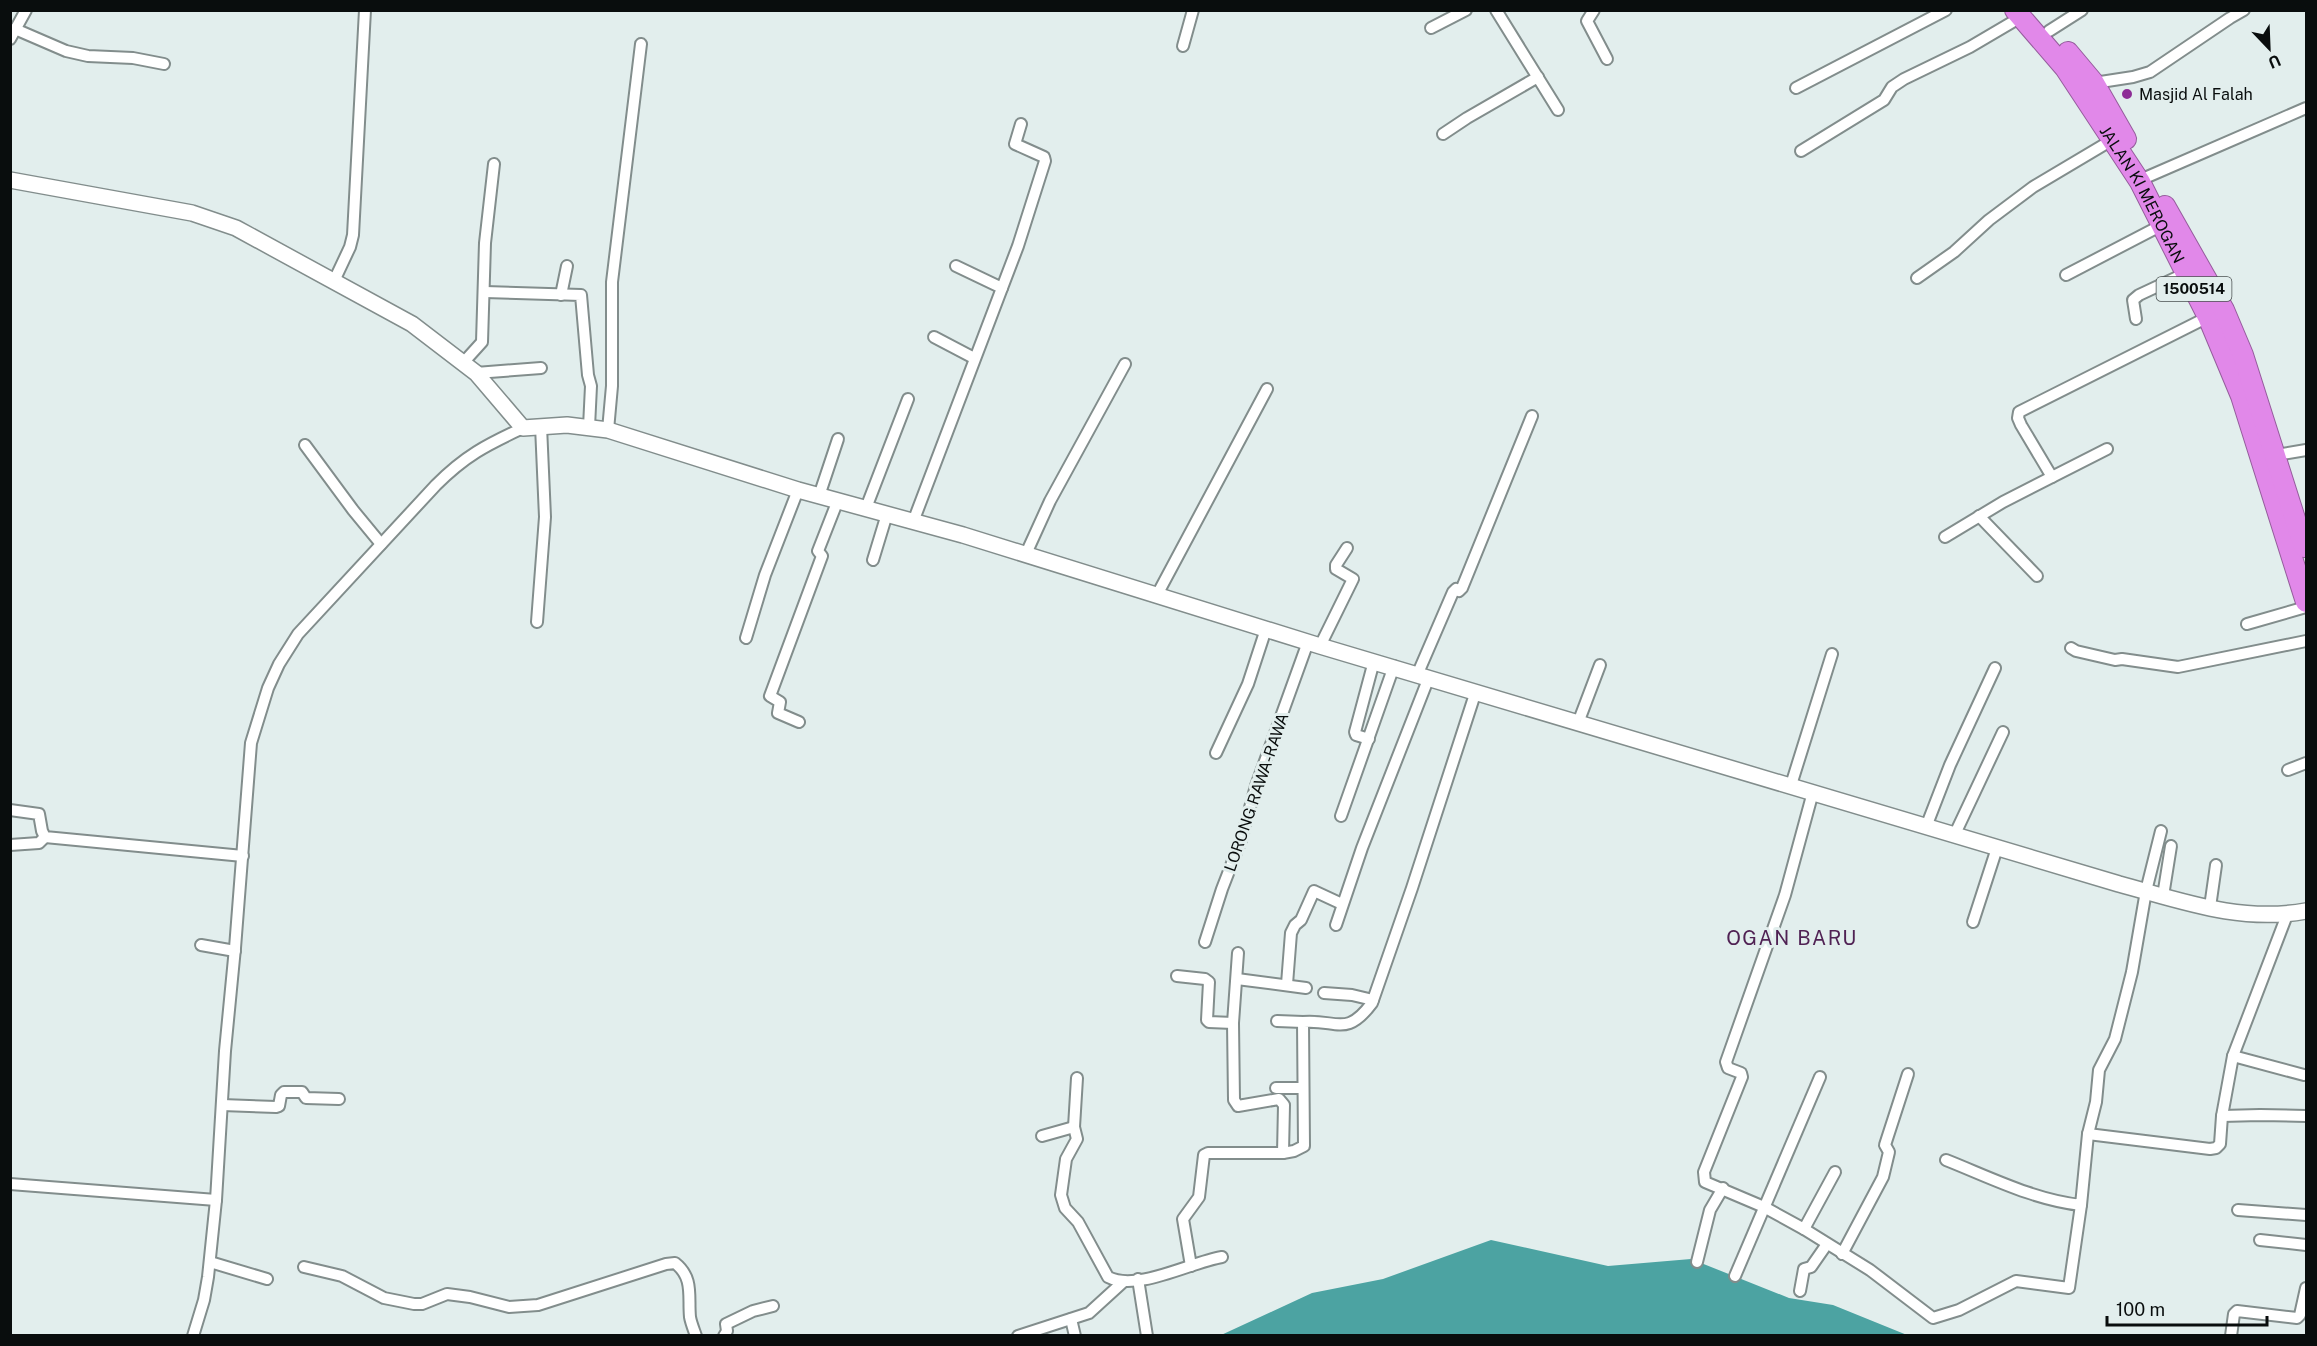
<svg xmlns="http://www.w3.org/2000/svg" width="2317" height="1346" viewBox="0 0 2317 1346" font-family="'Public Sans',sans-serif">
	<rect width="100%" height="100%" fill="#e2eeed"/>
	<!-- water -->
	<polygon fill="#4ca3a2" points="1491,1240 1608,1266 1691,1259 1789,1298 1833,1305 1907,1335 1219,1336 1312,1293 1383,1279"/>
	<g fill="none" stroke-linecap="round" stroke-linejoin="round">
		<!-- street casing -->
		<g stroke="#828d8c" stroke-width="14">
			<g id="street">
				<polyline points="1496,10 1558,110"/>
				<polyline points="1594,10 1587,21 1607,59"/>
				<polyline points="1431,28 1466,10"/>
				<polyline points="15,29 66,51 88,56 133,58 164,64"/>
				<polyline points="2049,31 2082,10"/>
				<polyline points="10,39 26,10"/>
				<polyline points="1183,46 1193,10"/>
				<polyline points="2094,83 2133,77 2150,72 2230,18 2244,10"/>
				<polyline points="1796,88 1946,10"/>
				<polyline points="1443,134 1467,118 1538,77"/>
				<polyline points="1801,151 1884,100 1892,87 1904,79 1970,47 2021,17"/>
				<polyline points="2147,177 2306,108"/>
				<polyline points="2066,275 2162,225"/>
				<polyline points="1917,278 1954,252 1989,220 2033,187 2112,140"/>
				<polyline points="334,281 350,247 353,235 365,10"/>
				<polyline points="1002,288 1018,246 1045,161 1044,157 1015,144 1021,124"/>
				<polyline points="485,292 581,295 588,375 591,386 589,427"/>
				<polyline points="561,295 567,266"/>
				<polyline points="2136,319 2133,300 2139,295 2186,273"/>
				<polyline points="934,337 974,358"/>
				<polyline points="463,363 482,342 485,243 494,164"/>
				<polyline points="476,373 541,368"/>
				<polyline points="608,430 612,386 612,282 641,44"/>
				<polyline points="305,445 353,510 381,544"/>
				<polyline points="2276,455 2306,450"/>
				<polyline points="2052,477 2021,425 2018,418 2019,412 2208,317"/>
				<polyline points="819,496 838,439"/>
				<polyline points="866,508 908,399"/>
				<polyline points="1979,516 2037,576"/>
				<polyline points="913,522 1002,288 956,266"/>
				<polyline points="1945,537 2003,502 2107,449"/>
				<polyline points="1025,556 1050,501 1125,364"/>
				<polyline points="873,560 887,514"/>
				<polyline points="1157,595 1267,389"/>
				<polyline points="537,622 545,517 541,426"/>
				<polyline points="2247,624 2306,607"/>
				<polyline points="746,638 765,575 798,490"/>
				<polyline points="1320,646 1353,579 1336,569 1336,565 1347,548"/>
				<polyline points="2071,648 2076,651 2115,660 2122,659 2178,667 2306,641"/>
				<polyline points="1418,673 1453,592 1456,589 1459,591 1462,588 1532,416"/>
				<polyline points="799,722 778,713 780,702 770,696 822,556 818,551 838,500"/>
				<polyline points="1578,723 1600,665"/>
				<polyline points="1369,739 1356,735 1355,732 1374,661"/>
				<polyline points="1216,753 1248,684 1266,629"/>
				<polyline points="2288,770 2306,763"/>
				<polyline points="1791,785 1832,654"/>
				<polyline points="1813,792 1785,895 1726,1062 1728,1068 1741,1073 1742,1077 1704,1172 1705,1182 1764,1207 1804,1229 1870,1270 1933,1318 1959,1310 2016,1281 2069,1288 2081,1205"/>
				<polyline points="10,810 39,814 42,831 45,837 243,856"/>
				<polyline points="1341,816 1394,666"/>
				<polyline points="1926,827 1950,765 1995,668"/>
				<polyline points="1954,836 2003,732"/>
				<polyline points="10,845 39,843 45,837"/>
				<polyline points="2163,896 2171,846"/>
				<polyline points="2210,907 2216,865"/>
				<polyline points="1973,922 1997,848"/>
				<polyline points="1336,925 1362,848 1429,677"/>
				<polyline points="1205,942 1222,889 1241,840 1256,786 1308,642"/>
				<polyline points="201,945 235,951"/>
				<polyline points="1238,953 1233,1023 1234,1100 1238,1106 1279,1099 1284,1105 1283,1153"/>
				<polyline points="1177,976 1205,979 1209,982 1207,1020 1209,1022 1233,1023"/>
				<polyline points="1237,979 1306,988"/>
				<polyline points="1287,984 1291,933 1295,925 1301,920 1314,891 1342,904"/>
				<polyline points="1324,993 1352,995 1373,1000"/>
				<polyline points="1277,1021 1303,1022"/>
				<polyline points="2233,1056 2304,1075"/>
				<path d="M1077 1078 1074 1127 1077 1139 1066 1159 1061 1195 1065 1208 1078 1222 1108 1277C1137 1292 1191 1262 1222 1257"/>
				<polyline points="1276,1088 1303,1088"/>
				<polyline points="222,1105 276,1107 279,1106 281,1095 284,1092 302,1092 306,1098 339,1099"/>
				<polyline points="2222,1116 2260,1115 2306,1116"/>
				<polyline points="2088,1134 2210,1149 2216,1148 2220,1144 2222,1116 2233,1056 2287,915"/>
				<polyline points="1042,1136 1074,1127"/>
				<path d="M1946 1160C1989 1177 2034 1200 2081 1205L2088 1134 2096 1102 2099 1070 2115 1039 2132 972 2146 891 2161 831"/>
				<polyline points="10,1184 216,1200"/>
				<polyline points="2238,1210 2306,1215"/>
				<polyline points="1804,1229 1835,1172"/>
				<polyline points="2260,1240 2306,1245"/>
				<polyline points="1842,1254 1883,1177 1889,1152 1885,1145 1908,1074"/>
				<polyline points="210,1262 267,1279"/>
				<polyline points="1697,1262 1710,1210 1723,1188"/>
				<path d="M1191 1266 1183 1219 1199 1197 1204 1155 1208 1153H1283L1294 1151 1304 1146 1303 1022C1337 1019 1346 1038 1372 1003L1412 888 1476 691"/>
				<path d="M304 1267 342 1276 384 1298 414 1304H422L447 1294 470 1297 509 1307 538 1305 666 1264 675 1263C694 1278 688 1296 690 1317 691 1323 694 1330 696 1336"/>
				<polyline points="1735,1276 1820,1077"/>
				<polyline points="1138,1279 1147,1336"/>
				<polyline points="1800,1291 1804,1269 1811,1267 1827,1244"/>
				<polyline points="1071,1319 1075,1336"/>
				<path d="M193 1336 204 1300 208 1277 216 1200 225 1051 235 948 251 743 268 688 279 664 298 634 436 485C465 456 486 445 523 428"/>
				<polyline points="724,1336 727,1331 726,1324 753,1311 773,1306"/>
				<polyline points="1018,1336 1089,1313 1123,1282"/>
				<polyline points="2231,1336 2234,1314 2237,1311 2297,1318 2300,1315 2306,1288"/>
			</g>
		</g>
		<!-- secondary casing -->
		<g stroke="#828d8c" stroke-width="18">
			<path id="secondary" d="M10 180 192 213 236 228 412 324 476 373 523 428 567 425 608 430 798 490 963 535 1320 646 2119 884C2182 901 2240 923 2306 911"/>
		</g>
		<!-- highway casing -->
		<g stroke="#955d9c" stroke-width="22">
			<g id="highway">
				<path id="s1" d="M2015 10 2065 68 2140 182 2208 317 2241 396 2306 602"/>
				<polyline points="2068,52 2094,83 2126,139"/>
				<polyline points="2165,206 2224,310 2243,355 2304,547"/>
			</g>
		</g>
		<!-- street -->
		<use href="#street" stroke="#fff" stroke-width="10"/>
		<!-- secondary -->
		<use href="#secondary" stroke="#fff" stroke-width="15"/>
		<!-- highway -->
		<use href="#highway" stroke="#e188e9" stroke-width="20"/>
	</g>
	<!-- markers -->
	<circle fill="#8d2d96" stroke="#e2eeed" stroke-width="2" cx="2127" cy="94" r="6"/>
	<g text-anchor="middle" stroke-width="6" stroke-linejoin="round" paint-order="stroke">
		<!-- shield labels -->
		<rect fill="#e2eeed" stroke="#4a5050" stroke-width="1.5" x="2156.5" y="277" width="75" height="24" rx="4.5"/>
		<g font-size="15" font-weight="bold" fill="#090d0d">
			<text x="2194" y="294">1500514</text>
		</g>
		<!-- poi labels -->
		<g font-size="16" fill="#090d0d" stroke="#e2eeed" text-anchor="start">
			<text x="2139" y="100">Masjid Al Falah</text>
		</g>
		<!-- street labels -->
		<g font-size="16" fill="#090d0d" stroke="#e2eeed">
			<text dy="6" stroke="none"><textPath href="#s1" startOffset="225">JALAN KI MEROGAN</textPath></text>
			<text transform="translate(1256 792) rotate(-71)" y="6">LORONG RAWA-RAWA</text>
		</g>
		<!-- quarter labels -->
		<g font-size="20" letter-spacing="1.5" fill="#502254" stroke="#e2eeed">
			<text x="1792" y="945">OGAN BARU</text>
		</g>
	</g>
	<!-- border -->
	<rect width="2317" height="1346" fill="none" stroke="#090d0d" stroke-width="24"/>
	<!-- north arrow -->
	<g transform="translate(2269 48) rotate(157)" stroke="#e2eeed" stroke-width="4.5" paint-order="stroke">
	<path d="M0-4.5L10 22L0 15L-10 22Z" fill="#090d0d"/>
	<text y="-9" font-size="16" font-weight="bold" text-anchor="middle" fill="#090d0d">U</text>
	</g>
	<!-- scale -->
	<path d="M2107 1316v9h160v-9" fill="none" stroke="#090d0d" stroke-width="3"/>
	<text x="2116" y="1316" font-size="18" fill="#090d0d" stroke="#e2eeed" stroke-width="4.5" paint-order="stroke">100 m</text>
</svg>
